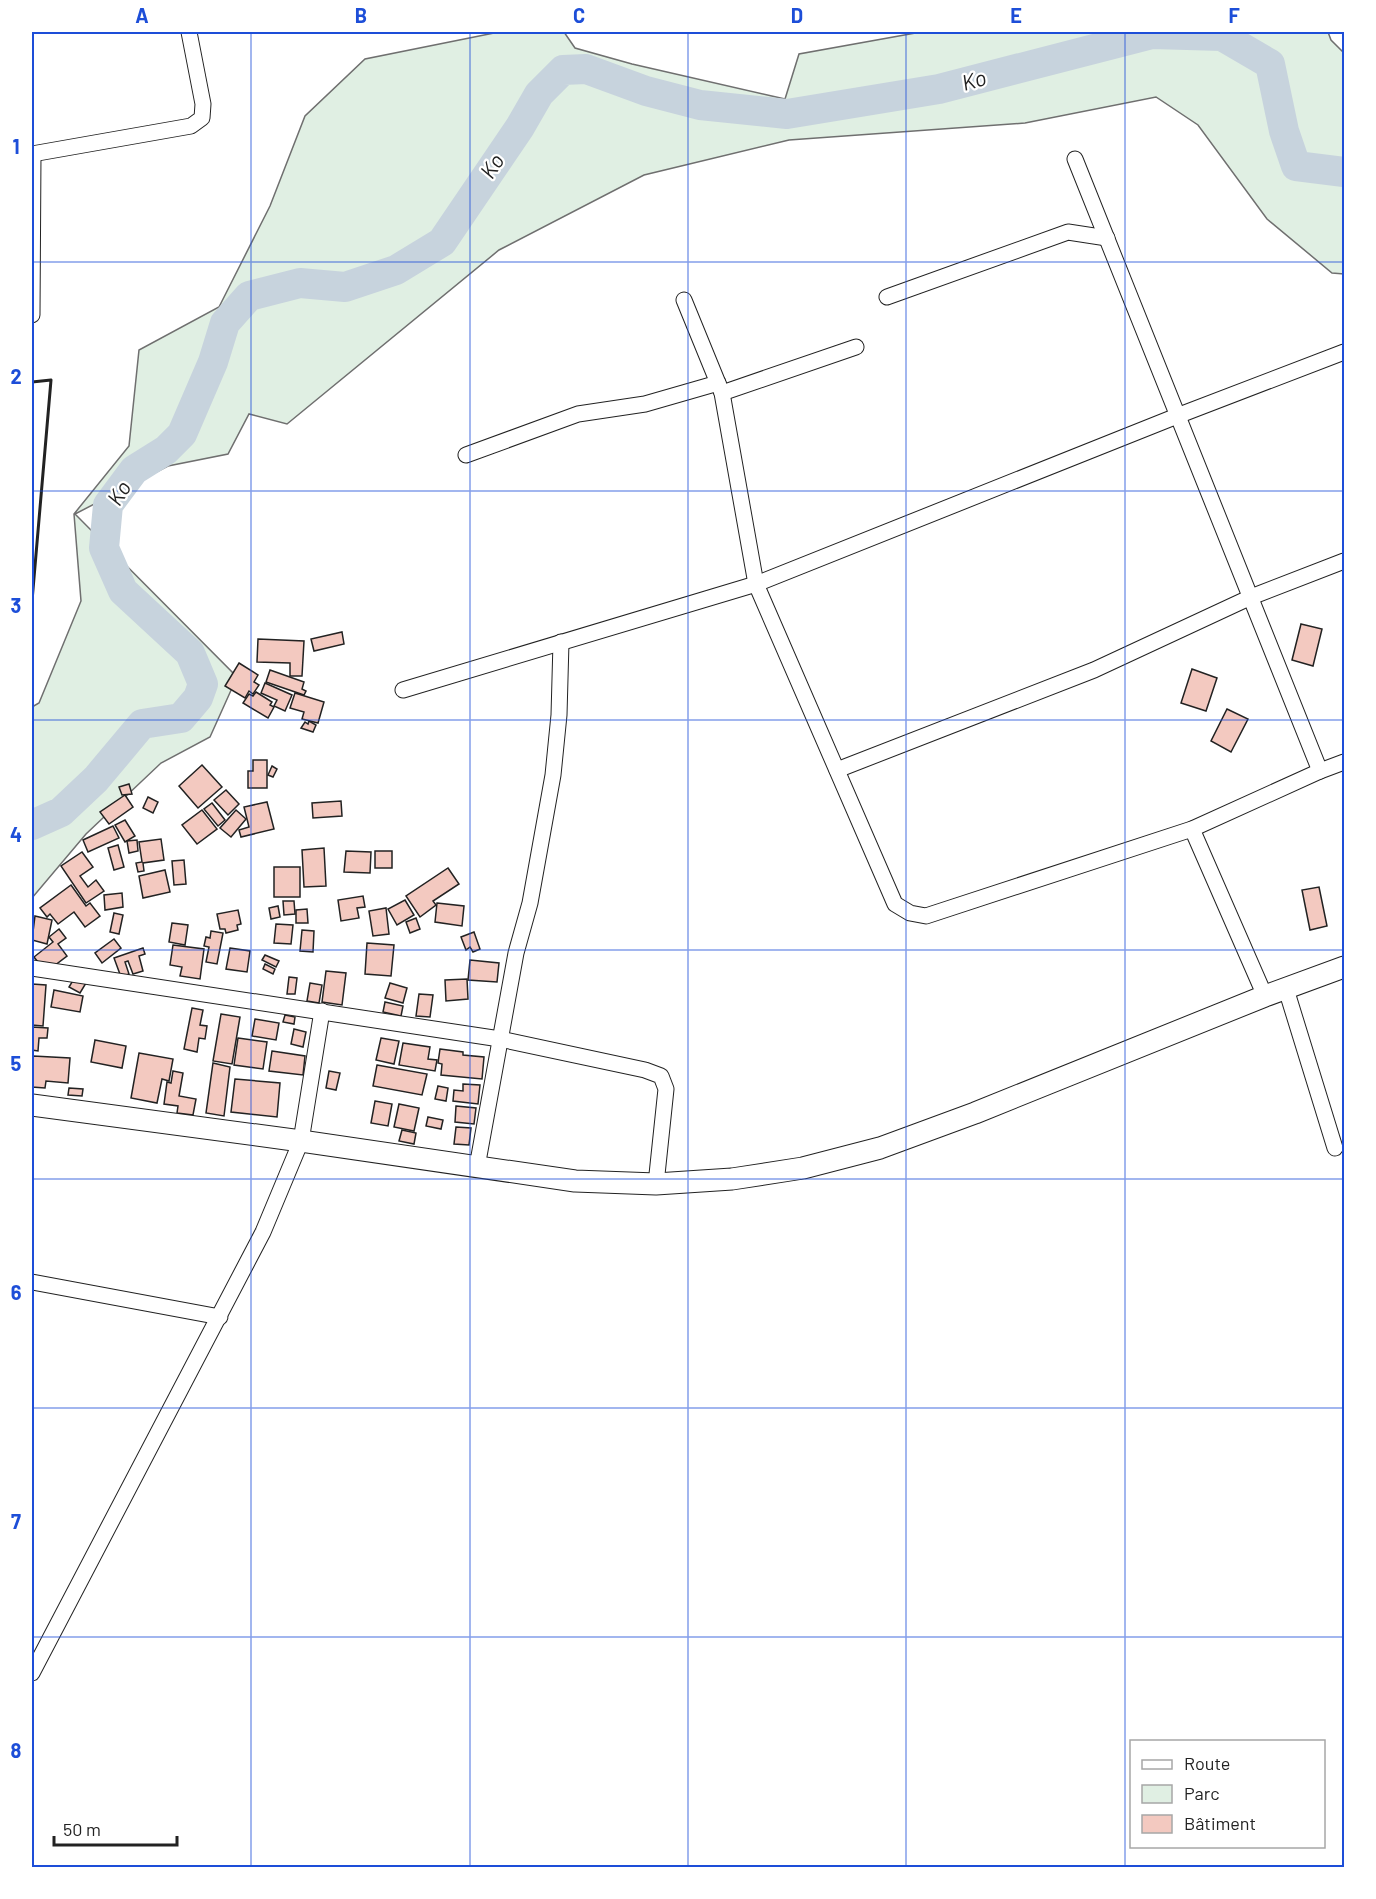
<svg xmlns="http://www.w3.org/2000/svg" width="1376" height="1899" viewBox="0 0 1376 1899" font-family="Barlow,sans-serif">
	<rect width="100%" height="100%" fill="#fff"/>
	<!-- green -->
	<polygon fill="#e0efe3" stroke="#6f6f6f" stroke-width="1.5" points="499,32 564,32 575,48 632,64 785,99 799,54 921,32 1328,32 1331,40 1344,53 1344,274 1332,273 1267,219 1198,125 1156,97 1025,123 789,140 644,175 499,250 287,424 249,414 228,454 168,466 75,514 237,677 210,737 161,763 86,834 32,898 32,707 39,703 81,601 74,514 129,446 139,350 219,307 270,206 305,116 365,59"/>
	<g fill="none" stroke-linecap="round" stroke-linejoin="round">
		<!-- river -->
		<polyline stroke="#c7d3dd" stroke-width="30" points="32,825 61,812 96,779 142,724 181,718 198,698 203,684 190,653 123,591 104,548 108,505 134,470 166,450 182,434 213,362 225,323 249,296 300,283 345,287 396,270 442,242 520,127 539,94 563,70 586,69 646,91 700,105 787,114 939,89 1152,34 1222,36 1270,64 1284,131 1296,166 1344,172"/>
	</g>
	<!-- building -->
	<g fill="#f3c9c0" stroke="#222" stroke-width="1.5">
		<polygon points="1301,624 1322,629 1313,666 1292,660"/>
		<polygon points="342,632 344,644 314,651 311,639"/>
		<polygon points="258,639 304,641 302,676 290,676 290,663 257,662"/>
		<polygon points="239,663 258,675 254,682 259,685 253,694 249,691 245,698 225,686"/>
		<polygon points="1192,669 1217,678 1206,711 1181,703"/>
		<polygon points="270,670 304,682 302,689 306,691 304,695 266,682"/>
		<polygon points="265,683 292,695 285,711 274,706 277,700 261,693"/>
		<polygon points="256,692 272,702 270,705 274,707 268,718 243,703 249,694 253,696"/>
		<polygon points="295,693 324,702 318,723 302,719 304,712 290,708"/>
		<polygon points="1227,709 1248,719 1231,752 1211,741"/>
		<polygon points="309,721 316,725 313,732 301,728 305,722 308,724"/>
		<polygon points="253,760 267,760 267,788 248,788 248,771 253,771"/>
		<polygon points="202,765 222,787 198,808 179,786"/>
		<polygon points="272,766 277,769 273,777 268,775"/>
		<polygon points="129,784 132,794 122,795 119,787"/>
		<polygon points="226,790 239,804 228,815 214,800"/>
		<polygon points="125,795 133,807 109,824 100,812"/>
		<polygon points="148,797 158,802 153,813 143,808"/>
		<polygon points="341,801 342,816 313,818 312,803"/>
		<polygon points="267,802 274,829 241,837 239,830 249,827 244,807"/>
		<polygon points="212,803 225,820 218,826 204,809"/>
		<polygon points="202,810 217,829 197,844 182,825"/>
		<polygon points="236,810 246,819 231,837 220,828"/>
		<polygon points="125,820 135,836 125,842 115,825"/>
		<polygon points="113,826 119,838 88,852 83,840"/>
		<polygon points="161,839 164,860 143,863 144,871 138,872 136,863 142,862 139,842"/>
		<polygon points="137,840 138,851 129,853 127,841"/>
		<polygon points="118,845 124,867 114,870 108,848"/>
		<polygon points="324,848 326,886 304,887 302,850"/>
		<polygon points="346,851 371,852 370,873 344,872"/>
		<rect x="375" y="851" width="17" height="17"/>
		<polygon points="82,852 93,867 80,876 88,887 96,880 104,891 86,903 61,866"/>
		<polygon points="184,860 186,884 174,885 172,861"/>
		<rect x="274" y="867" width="26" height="30"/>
		<polygon points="448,868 459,884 433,901 436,905 420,917 406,896"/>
		<polygon points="165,870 170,892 143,898 139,876"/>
		<polygon points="71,885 86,906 90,903 100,916 85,927 74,912 58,924 50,914 47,917 40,908"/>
		<polygon points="1319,887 1327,926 1310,930 1302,890"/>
		<polygon points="122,893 123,907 105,910 104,895"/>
		<polygon points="363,896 365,907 357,908 359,918 341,921 338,900"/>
		<polygon points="405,900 414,915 397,925 388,909"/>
		<polygon points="283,901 294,901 295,914 284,915"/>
		<polygon points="437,903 464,906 462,926 435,922"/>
		<polygon points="278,906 280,917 271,919 269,908"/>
		<polygon points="386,908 389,934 373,936 369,911"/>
		<polygon points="307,909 308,923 296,923 296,910"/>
		<polygon points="238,910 241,924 237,925 238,930 226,933 225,929 220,929 217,914"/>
		<polygon points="114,913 123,915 119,934 110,932"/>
		<polygon points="35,916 52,920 47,944 32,940"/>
		<polygon points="416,918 420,929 410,933 406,922"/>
		<polygon points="172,923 188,925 185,945 169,942"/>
		<polygon points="276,924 293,925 291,944 274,943"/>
		<polygon points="59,929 66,938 58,944 67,956 46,972 34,957 53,942 49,937"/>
		<polygon points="302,930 314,931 313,952 300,951"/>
		<polygon points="211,931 223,933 217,964 206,962 209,947 204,946 206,937 210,938"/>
		<polygon points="474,932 480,949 473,952 470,947 466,950 461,937"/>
		<polygon points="114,939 121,948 102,963 95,953"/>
		<polygon points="367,943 394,945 391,976 365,974"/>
		<polygon points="173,945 204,949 200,979 180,976 182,967 170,965"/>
		<polygon points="143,948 145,954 139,956 143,971 133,974 128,961 125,962 129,974 121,977 114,958"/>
		<polygon points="230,948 250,951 247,972 226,969"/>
		<polygon points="265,955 279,961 276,967 262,960"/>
		<polygon points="470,960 499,963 497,982 468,980"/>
		<polygon points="265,964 275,969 273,974 263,969"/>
		<polygon points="326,971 346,973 342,1005 322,1002"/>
		<polygon points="75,977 86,983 80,993 69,987"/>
		<polygon points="289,977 297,978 295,994 287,994"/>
		<polygon points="467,979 468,999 446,1001 445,980"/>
		<polygon points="310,983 322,985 319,1003 307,1001"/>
		<polygon points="390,983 407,988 403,1003 385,998"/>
		<polygon points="32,984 46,985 43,1026 32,1025"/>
		<polygon points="54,990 83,996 80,1012 51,1007"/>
		<polygon points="419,994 433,995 430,1017 416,1016"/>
		<polygon points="385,1002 403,1006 401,1016 383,1012"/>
		<polygon points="192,1008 203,1010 200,1025 207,1026 205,1039 199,1038 197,1052 184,1049"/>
		<polygon points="221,1014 240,1017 232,1064 213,1061"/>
		<polygon points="285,1015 295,1017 294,1024 283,1022"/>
		<polygon points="255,1019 279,1023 276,1040 252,1036"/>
		<polygon points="32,1027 48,1028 47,1038 39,1038 38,1051 32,1050"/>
		<polygon points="294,1029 306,1032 303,1047 291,1044"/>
		<polygon points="238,1038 267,1042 263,1069 234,1065"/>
		<polygon points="381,1038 399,1041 394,1064 376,1060"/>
		<polygon points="95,1040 126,1046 122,1068 91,1062"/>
		<polygon points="403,1043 430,1047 428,1059 437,1060 435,1071 399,1065"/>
		<polygon points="440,1049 463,1052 463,1055 484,1057 482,1079 441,1075 442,1064 438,1063"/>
		<polygon points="272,1051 305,1056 303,1075 269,1071"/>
		<polygon points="139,1053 173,1059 169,1081 162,1079 157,1103 131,1098"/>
		<polygon points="33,1056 70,1058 68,1083 46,1081 45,1088 32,1087"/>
		<polygon points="213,1063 230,1067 224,1116 206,1113"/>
		<polygon points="377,1065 427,1074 422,1095 373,1086"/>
		<polygon points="173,1071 183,1073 179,1096 196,1099 193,1115 177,1113 178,1106 164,1104 167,1082 171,1083"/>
		<polygon points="329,1071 340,1073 336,1090 326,1088"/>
		<polygon points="235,1079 280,1083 277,1117 231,1112"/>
		<polygon points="463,1084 480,1085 478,1104 453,1101 454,1090 463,1091"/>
		<polygon points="438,1086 448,1088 446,1101 435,1099"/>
		<polygon points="69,1088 83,1089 82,1096 68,1095"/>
		<polygon points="375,1101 392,1104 388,1126 371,1123"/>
		<polygon points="399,1104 419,1108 414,1131 394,1127"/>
		<polygon points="456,1106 476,1108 474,1124 455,1122"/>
		<polygon points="428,1117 443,1120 441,1129 426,1126"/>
		<polygon points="456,1127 471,1128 469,1145 454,1144"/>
		<polygon points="402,1130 416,1133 414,1144 399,1141"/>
	</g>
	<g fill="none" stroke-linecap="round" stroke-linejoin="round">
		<!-- street casing -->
		<g stroke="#222" stroke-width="17">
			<g id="street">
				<polyline points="32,154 191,126 202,118 203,104 189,32"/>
				<polyline points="1075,159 1320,771"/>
				<polyline points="887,297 1068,232 1107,238"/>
				<polyline points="684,300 722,393 756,584 895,904 910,913 926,916 1192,829 1320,771 1344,762"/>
				<polyline points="32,315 33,154"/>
				<polyline points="722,393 856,347"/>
				<polyline points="466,455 578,414 645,404 718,383"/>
				<polyline points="403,690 756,584 1177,416 1344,352"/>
				<polyline points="837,770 1094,670 1251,597 1344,561"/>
				<polyline points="1192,829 1265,996"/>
				<polyline points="32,968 500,1039 645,1070 661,1076 666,1089 656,1184"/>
				<polyline points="1286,989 1335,1148"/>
				<polyline points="477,1167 516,953 530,903 553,775 559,715 561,642"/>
				<polyline points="32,1282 220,1317"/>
				<polyline points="32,1673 263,1232 301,1141 322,1011"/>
			</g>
		</g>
		<!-- secondary casing -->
		<g stroke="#222" stroke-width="23">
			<polyline id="secondary" points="32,1105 301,1141 575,1181 656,1184 732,1179 803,1168 880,1148 975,1113 1265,996 1344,967"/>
		</g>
		<!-- street -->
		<use href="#street" stroke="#fff" stroke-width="15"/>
		<!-- secondary -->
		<use href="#secondary" stroke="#fff" stroke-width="21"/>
		<!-- wall -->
		<polyline stroke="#222" stroke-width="3" points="32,382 51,380 32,601"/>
	</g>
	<!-- grid -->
	<path fill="none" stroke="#1d4ed8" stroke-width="1.5" stroke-opacity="0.55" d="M251 32V1868M470 32V1868M688 32V1868M906 32V1868M1125 32V1868M32 262H1344M32 491H1344M32 720H1344M32 950H1344M32 1179H1344M32 1408H1344M32 1637H1344"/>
	<g text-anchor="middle" stroke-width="4.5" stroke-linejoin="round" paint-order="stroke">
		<!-- water labels -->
		<g font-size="22" font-style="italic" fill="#222" stroke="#fff">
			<text transform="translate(974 80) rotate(-15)" y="8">Ko</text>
			<text transform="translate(492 166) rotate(-57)" y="8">Ko</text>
			<text transform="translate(119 493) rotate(-58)" y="8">Ko</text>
		</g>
	</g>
	<!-- border -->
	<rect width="1376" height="1899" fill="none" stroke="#ffffff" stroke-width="66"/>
	<!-- legend -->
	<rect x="1130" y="1740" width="195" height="108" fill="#ffffff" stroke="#a7a7a7" stroke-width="1.5"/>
	<rect x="1142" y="1760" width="30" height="9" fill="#ffffff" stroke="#a7a7a7" stroke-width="1.5"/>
	<text x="1184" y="1770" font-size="18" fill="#222222">Route</text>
	<rect x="1142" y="1785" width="30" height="18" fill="#e0efe3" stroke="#a7a7a7" stroke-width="1.5"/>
	<text x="1184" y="1800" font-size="18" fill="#222222">Parc</text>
	<rect x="1142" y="1815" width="30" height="18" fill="#f3c9c0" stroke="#a7a7a7" stroke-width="1.5"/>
	<text x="1184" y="1830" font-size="18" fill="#222222">Bâtiment</text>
	<!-- scale -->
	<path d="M54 1836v9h123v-9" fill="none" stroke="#222222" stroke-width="3"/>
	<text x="63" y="1836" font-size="18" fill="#222222" stroke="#ffffff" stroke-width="4.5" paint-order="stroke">50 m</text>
	<rect x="33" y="33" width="1310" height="1833" fill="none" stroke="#1d4ed8" stroke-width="2"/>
	<g font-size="20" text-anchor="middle" font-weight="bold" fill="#1d4ed8">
		<text x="142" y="23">A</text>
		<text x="361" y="23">B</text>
		<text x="579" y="23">C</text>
		<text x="797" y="23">D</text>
		<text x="1016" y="23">E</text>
		<text x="1234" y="23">F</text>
		<text x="16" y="154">1</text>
		<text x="16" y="384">2</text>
		<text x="16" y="613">3</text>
		<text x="16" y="842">4</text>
		<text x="16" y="1071">5</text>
		<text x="16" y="1300">6</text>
		<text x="16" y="1529">7</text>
		<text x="16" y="1758">8</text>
	</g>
</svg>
